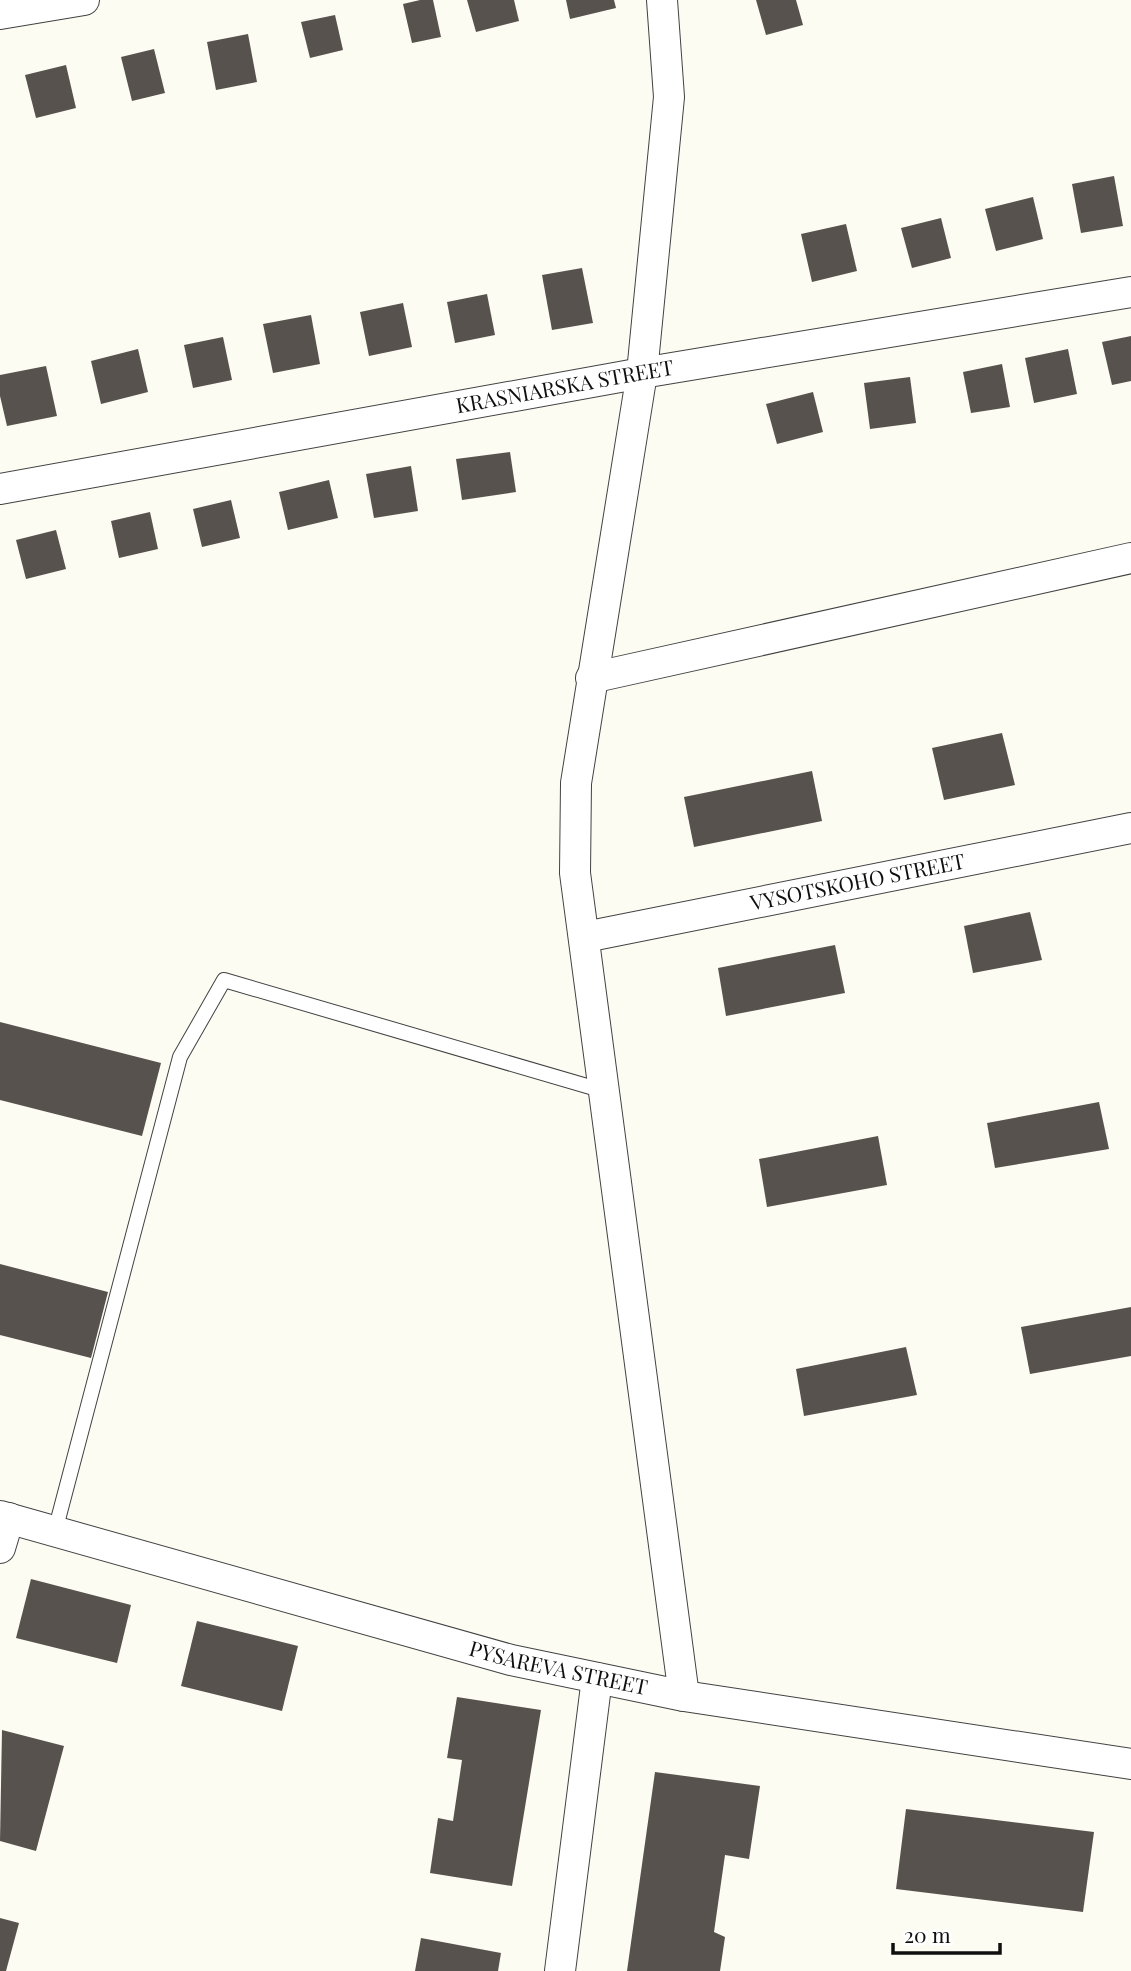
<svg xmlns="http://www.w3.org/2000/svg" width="1131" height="1971" viewBox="0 0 1131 1971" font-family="'Playfair Display',serif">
	<rect width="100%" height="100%" fill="#fdfcf3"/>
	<!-- building -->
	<g fill="#57524d">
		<polygon points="420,0 433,0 441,37 412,43 403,4"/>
		<polygon points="467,0 514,0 519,21 476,32"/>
		<polygon points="566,0 614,0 616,8 570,19"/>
		<polygon points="756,0 796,0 803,25 766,35"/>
		<polygon points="335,15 343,50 310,58 301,22"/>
		<polygon points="248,34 257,82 216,90 207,42"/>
		<polygon points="154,49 165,93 132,101 121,57"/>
		<polygon points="66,65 76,108 36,118 25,75"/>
		<polygon points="1114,176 1123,226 1081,233 1072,184"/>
		<polygon points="1033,197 1043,239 996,251 985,209"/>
		<polygon points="941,218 951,258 912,268 901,228"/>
		<polygon points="846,224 857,271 812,282 801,234"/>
		<polygon points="582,268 593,323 552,330 542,275"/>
		<polygon points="487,294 495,335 455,343 447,302"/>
		<polygon points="403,303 412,347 369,356 360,312"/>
		<polygon points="311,315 320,364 273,373 263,324"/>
		<polygon points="1131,336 1131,381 1112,385 1102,342"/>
		<polygon points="223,337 232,380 193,388 184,345"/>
		<polygon points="138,349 148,392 101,404 91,361"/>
		<polygon points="1068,349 1077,394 1034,403 1025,358"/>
		<polygon points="1002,364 1010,407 971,413 963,372"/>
		<polygon points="46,366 57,416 7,426 0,396 0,375"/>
		<polygon points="910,377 916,423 870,429 864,383"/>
		<polygon points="813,392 823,432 777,444 766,404"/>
		<polygon points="510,452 516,492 462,500 456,459"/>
		<polygon points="411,466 418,511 374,518 366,474"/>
		<polygon points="329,480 338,518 288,530 279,492"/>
		<polygon points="231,500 240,538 202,547 193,509"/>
		<polygon points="150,512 158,549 119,558 111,521"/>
		<polygon points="56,530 66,569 26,579 16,540"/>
		<polygon points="1002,733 1015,785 944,800 932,748"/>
		<polygon points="812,771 822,821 694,847 684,797"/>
		<polygon points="1030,912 1042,960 973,973 964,926"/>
		<polygon points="835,945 845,993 726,1016 718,968"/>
		<polygon points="0,1022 161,1063 142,1136 0,1100"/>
		<polygon points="1099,1102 1109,1149 995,1168 987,1123"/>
		<polygon points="878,1136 887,1185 767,1207 759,1159"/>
		<polygon points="0,1264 108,1292 91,1358 0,1335"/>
		<polygon points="1131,1307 1131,1356 1030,1374 1021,1327"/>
		<polygon points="906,1347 917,1395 804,1416 796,1369"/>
		<polygon points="31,1579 131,1605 117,1663 16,1638"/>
		<polygon points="197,1621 298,1646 282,1711 181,1686"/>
		<polygon points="457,1697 541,1710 512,1886 430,1873 438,1818 453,1821 462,1760 447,1758"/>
		<polygon points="2,1730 64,1746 36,1851 0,1841"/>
		<polygon points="655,1772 760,1786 749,1859 725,1855 714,1932 725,1937 720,1971 627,1971"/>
		<polygon points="906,1809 1094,1832 1083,1912 896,1889"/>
		<polygon points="0,1918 19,1923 6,1971 0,1971"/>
		<polygon points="421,1938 501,1953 498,1971 415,1971"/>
	</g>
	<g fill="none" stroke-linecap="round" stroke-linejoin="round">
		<!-- lane casing -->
		<g stroke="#424242" stroke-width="16">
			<polyline id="lane" points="55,1531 180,1057 224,980 604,1091"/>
		</g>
		<!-- street casing -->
		<g stroke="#424242" stroke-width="32">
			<g id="street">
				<polyline points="662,0 669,97 642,373 576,783 575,873 684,1696"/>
				<polyline points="0,14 84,0"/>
				<path id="s1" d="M0 489 642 373 1131 292"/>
				<polyline points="591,678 1131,558"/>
				<path id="s2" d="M585 937 1131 828"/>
				<path id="s3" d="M0 1516 511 1660 684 1696 1131 1764"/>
				<polyline points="0,1548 9,1518"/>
				<polyline points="560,1971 597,1678"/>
			</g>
		</g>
		<!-- lane -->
		<use href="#lane" stroke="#fff" stroke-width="14"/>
		<!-- street -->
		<use href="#street" stroke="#fff" stroke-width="30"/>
	</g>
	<g text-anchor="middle" stroke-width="7" stroke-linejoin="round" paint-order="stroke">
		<!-- street labels -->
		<g font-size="21" fill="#0f0f0f" stroke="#fff">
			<text dy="7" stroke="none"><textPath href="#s1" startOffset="574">KRASNIARSKA STREET</textPath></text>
			<text dy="7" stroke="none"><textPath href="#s2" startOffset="278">VYSOTSKOHO STREET</textPath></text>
			<text dy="7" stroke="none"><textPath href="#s3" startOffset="579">PYSAREVA STREET</textPath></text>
		</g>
	</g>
	<!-- scale -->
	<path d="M893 1943v10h107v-10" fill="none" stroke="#0f0f0f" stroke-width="3.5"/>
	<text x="904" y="1943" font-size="21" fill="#0f0f0f" stroke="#ffffff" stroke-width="5" paint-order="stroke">20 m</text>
</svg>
